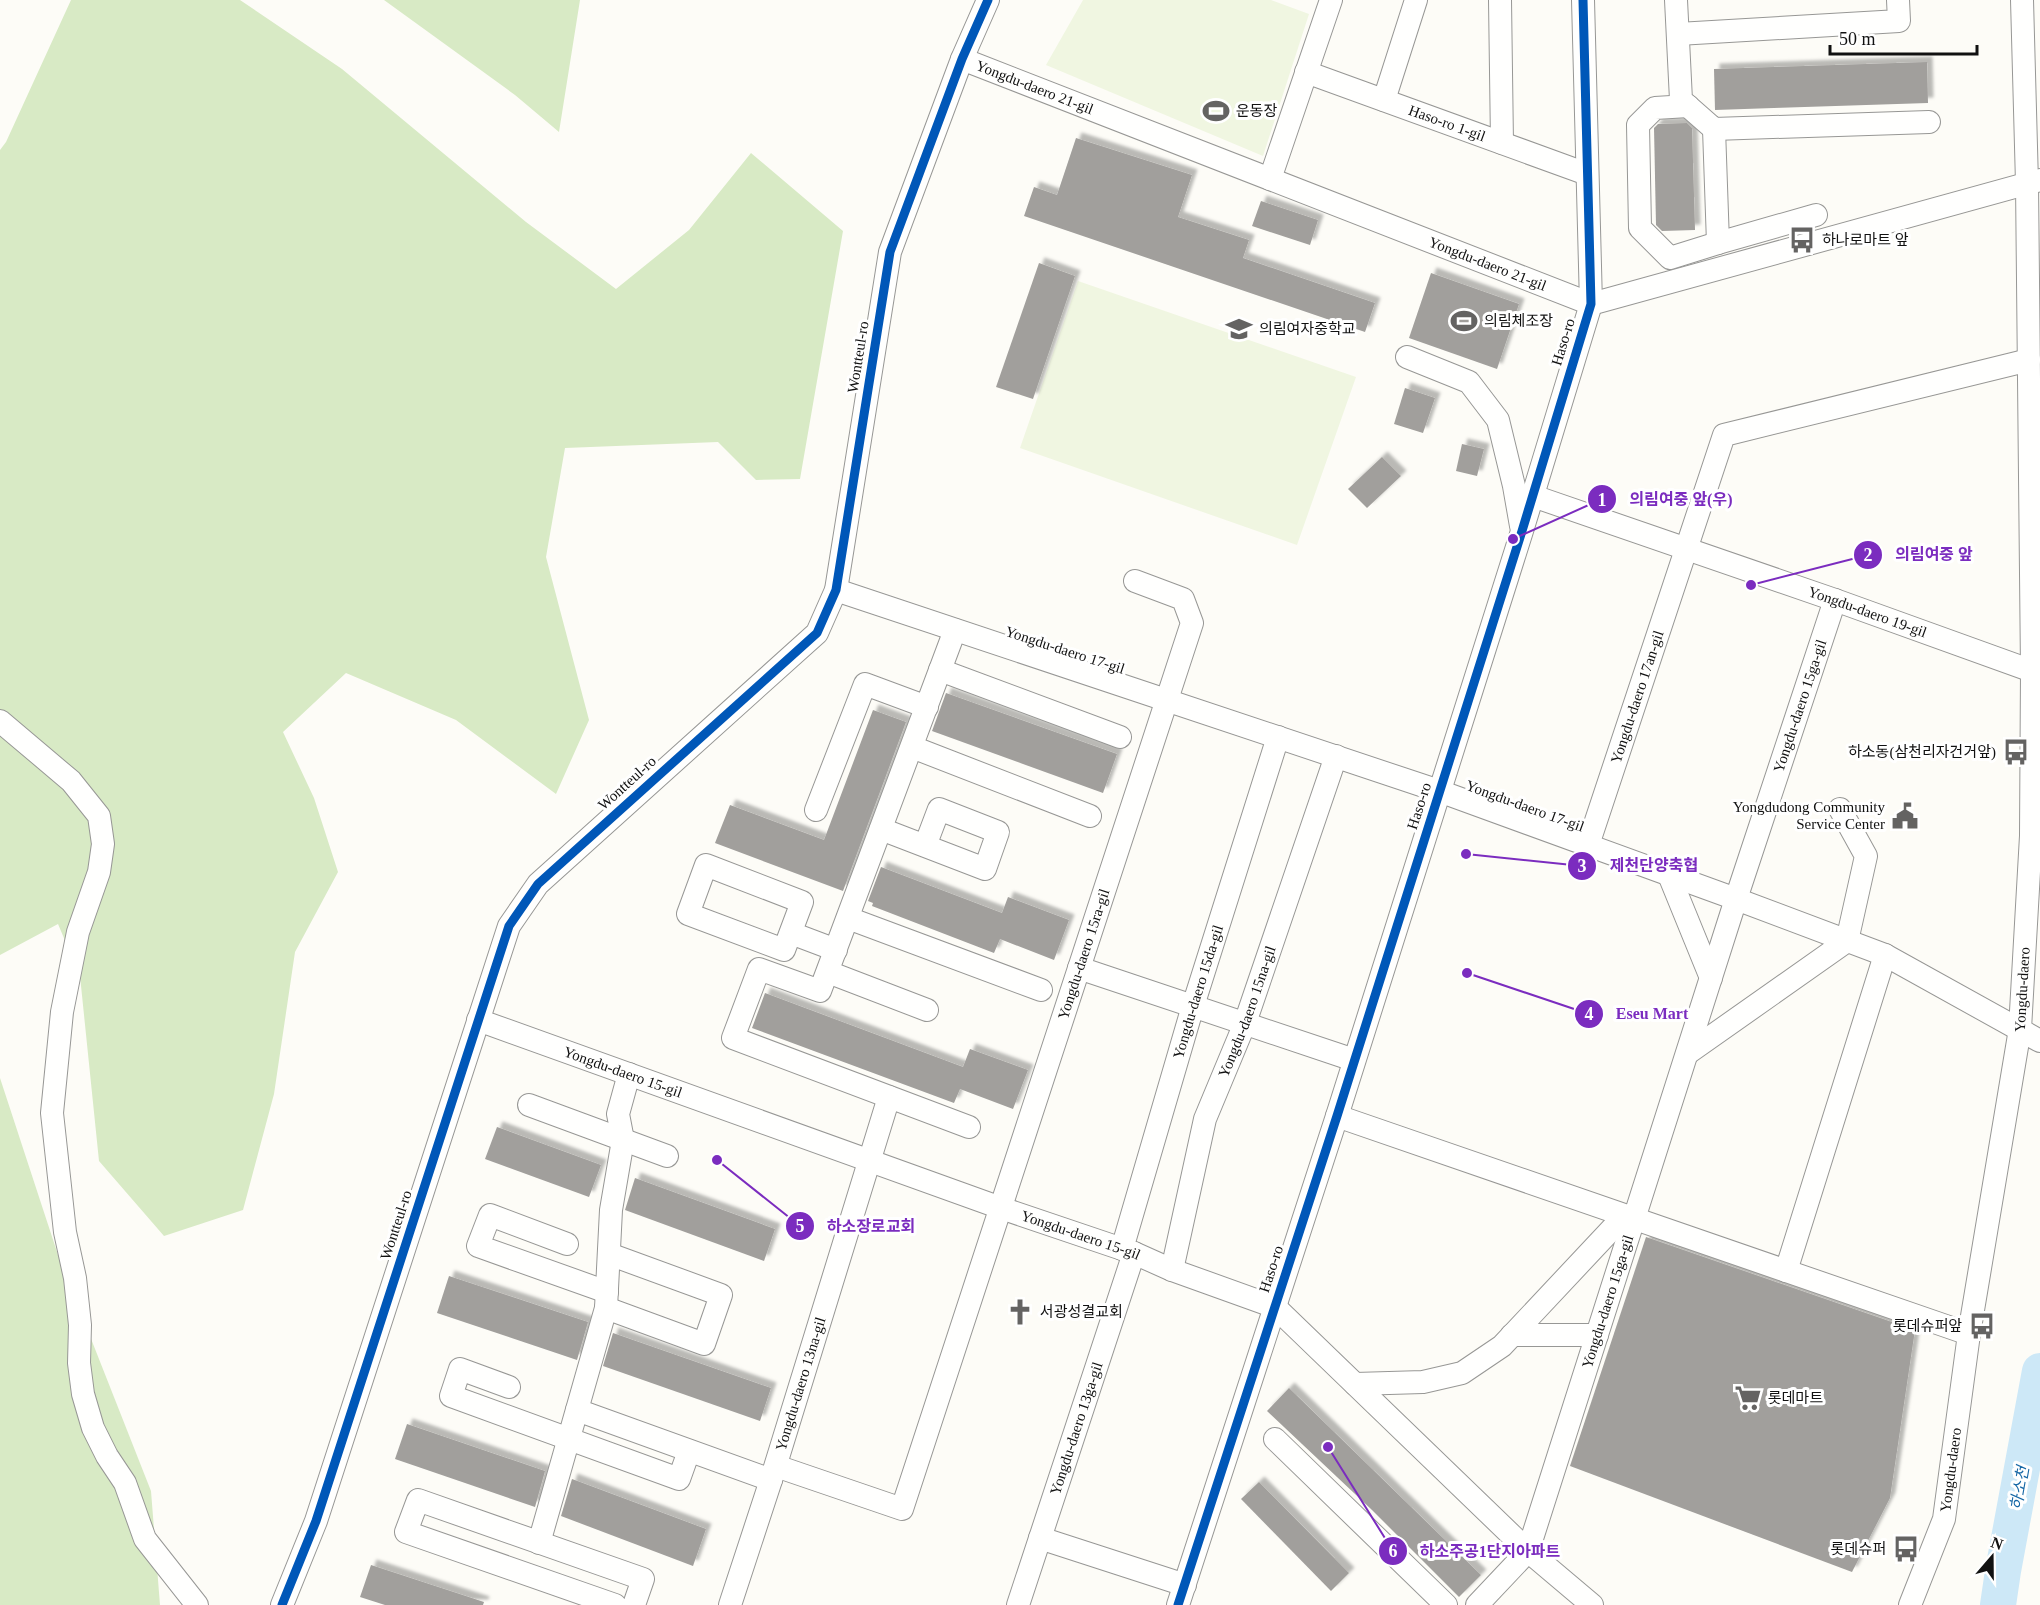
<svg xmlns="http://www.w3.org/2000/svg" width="2040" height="1605" viewBox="0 0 2040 1605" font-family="'Times New Roman','Noto Sans KR',serif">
	<defs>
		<filter id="shadow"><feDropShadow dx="5.5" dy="-5.5" stdDeviation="1.5" flood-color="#0004"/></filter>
	</defs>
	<rect width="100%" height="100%" fill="#fdfcf7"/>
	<!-- forest -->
	<g fill="#d8eac5">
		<polygon points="71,0 240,0 342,69 526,222 616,289 689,230 751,153 843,231 800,479 756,480 718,442 565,448 546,557 589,720 556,794 456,720 346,673 283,732 314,798 338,872 295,952 274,1094 243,1210 164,1236 99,1161 80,976 58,924 0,955 0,150 6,142"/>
		<polygon points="384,0 580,0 559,132 515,95"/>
		<polygon points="0,1078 58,1255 151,1491 160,1605 0,1605"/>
	</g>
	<!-- pitch -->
	<g fill="#f0f6e1">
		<polygon points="1083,0 1271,0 1309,14 1263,156 1046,65"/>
		<polygon points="1078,281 1356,377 1297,545 1020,448"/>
	</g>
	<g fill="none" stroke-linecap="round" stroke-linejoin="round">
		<!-- river -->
		<polyline stroke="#cde8f7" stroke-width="36" points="1998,1605 2003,1571 2040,1371"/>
	</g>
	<!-- building -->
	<g fill="#a19f9c" filter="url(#shadow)">
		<polygon points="1927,62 1928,103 1715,110 1714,69"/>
		<polygon points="1687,123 1692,128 1695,230 1662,231 1656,225 1654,128 1658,124"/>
		<polygon points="1076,138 1192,175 1178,217 1249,240 1243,258 1375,303 1365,332 1024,216 1034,187 1057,195"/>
		<polygon points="1261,201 1318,220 1310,245 1252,226"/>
		<polygon points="1039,263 1075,276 1033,399 996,387"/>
		<polygon points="1431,273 1519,304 1497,369 1409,338"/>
		<polygon points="1405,388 1435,398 1423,433 1394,424"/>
		<polygon points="1462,444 1484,449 1477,476 1456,471"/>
		<polygon points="1382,457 1401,476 1367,508 1348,489"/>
		<polygon points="946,693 1117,754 1103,793 932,731"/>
		<polygon points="873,710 906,722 843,891 715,843 730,805 824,840"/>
		<polygon points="881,867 1002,913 1008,897 1069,920 1054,960 1000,939 994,953 872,906 873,903 868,901"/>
		<polygon points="765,993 963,1067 970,1049 1028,1070 1013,1109 960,1089 954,1103 752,1028"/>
		<polygon points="497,1127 601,1165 589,1197 485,1159"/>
		<polygon points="635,1178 775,1229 764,1261 625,1210"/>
		<polygon points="1646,1237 1915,1330 1890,1498 1852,1572 1570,1466"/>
		<polygon points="449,1276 588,1322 577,1360 437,1313"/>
		<polygon points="613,1333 771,1388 760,1421 603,1366"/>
		<polygon points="1289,1388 1481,1575 1459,1597 1372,1510 1267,1411"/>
		<polygon points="407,1424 545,1471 535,1507 395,1459"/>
		<polygon points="572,1479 706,1529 693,1566 561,1516"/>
		<polygon points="1259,1482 1349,1573 1331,1591 1241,1499"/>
		<polygon points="371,1565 484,1602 483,1605 385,1605 360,1597"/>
	</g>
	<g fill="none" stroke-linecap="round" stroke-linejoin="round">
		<!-- minor casing -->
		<g stroke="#979795" stroke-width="24">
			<g id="minor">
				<polyline points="1500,0 1502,143"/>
				<polyline points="1676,0 1681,100 1714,129 1929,122"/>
				<polyline points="1678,34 1899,21 1898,0"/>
				<path id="s1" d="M962 59 1591 304 2040 180"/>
				<path id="s2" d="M1306 72 1587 174"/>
				<polyline points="1384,100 1416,0"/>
				<polyline points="1688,106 1655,108 1638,125 1640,228 1670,258 1718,243 1816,215"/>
				<polyline points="1714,129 1718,243"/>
				<polyline points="1270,179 1331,0"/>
				<polyline points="1407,357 1469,382 1498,420 1514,486 1521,526"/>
				<path id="s3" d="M1533 496 1835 600 2032 671"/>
				<polyline points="836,590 1439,791 1736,899 1885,955 2040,1041"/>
				<polyline points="955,630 820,991 759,969 733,1038 969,1127"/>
				<polyline points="940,670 1120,737"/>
				<polyline points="0,721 71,781 99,816 103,844 99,872 78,932 62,1012 52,1113 65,1232 75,1278 80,1325 79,1363 83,1394 93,1428 107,1456 125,1483 145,1539 197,1605"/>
				<polyline points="912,747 1090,816"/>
				<polyline points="816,810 865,684 927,707"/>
				<polyline points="881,829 985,869 998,832 939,809 925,846"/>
				<path id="s4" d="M1588 845 1724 435 2029 360"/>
				<polygon points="706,865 802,902 784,950 688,914"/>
				<polyline points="1669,875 1711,978"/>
				<polyline points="848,918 1041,990"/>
				<polyline points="791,933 836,950"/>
				<polyline points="1079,968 1354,1060"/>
				<polyline points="828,972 927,1010"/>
				<path id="s5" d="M478 1020 1001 1208 1134 1253 1172 1270 1275 1307 1528 1551 1592 1605"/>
				<polyline points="1688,1053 1847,941 1866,856 1840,809"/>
				<polyline points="529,1105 667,1156"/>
				<polyline points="1337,1116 1969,1334"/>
				<polyline points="567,1244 490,1215 478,1246 607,1292"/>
				<path id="s6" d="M1122 1249 1193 1006 1278 737"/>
				<path id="s7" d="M1172 1270 1205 1119 1245 1023 1336 756"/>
				<polyline points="1786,1271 1885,955"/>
				<polyline points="606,1308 704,1344 721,1295 609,1254"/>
				<polyline points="1512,1335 1597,1335"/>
				<polyline points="1355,1384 1423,1382 1462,1373 1502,1346 1624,1216"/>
				<polyline points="509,1387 460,1369 451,1396 679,1479 689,1451"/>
				<polyline points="577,1410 771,1480"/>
				<polyline points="1275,1439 1446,1605"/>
				<path id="s8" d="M776 1466 902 1509 1192 623 1183 599 1135 581"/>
				<polyline points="1040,1538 1185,1585"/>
				<polyline points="539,1543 606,1308 611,1210 623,1140 618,1114 629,1074"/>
				<polyline points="282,1605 316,1521 509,926 538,884 817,633 836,590 890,252 962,59 988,0"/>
				<polyline points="615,1605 406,1532 418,1500 643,1579 634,1605"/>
				<path id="s9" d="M730 1605 771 1480 889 1097"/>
				<path id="s10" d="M1018 1605 1134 1253"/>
				<polyline points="1178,1605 1337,1116 1522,531 1591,304 1583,0"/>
				<path id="s11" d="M1477 1605 1528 1551 1736 899 1835 600"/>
				<path id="s12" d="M1910 1605 1944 1519 1969 1334 2020 1029 2031 836 2032 671 2027 183 2022 0"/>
			</g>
		</g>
		<!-- minor -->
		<use href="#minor" stroke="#fffffe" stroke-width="22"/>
		<!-- cycleway casing -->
		<g stroke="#fff" stroke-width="13">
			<g id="cycleway">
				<polyline points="282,1605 316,1521 509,926 538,884 817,633 836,590 890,252 962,59 988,0"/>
				<polyline points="1178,1605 1337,1116 1522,531 1591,304 1583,0"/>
			</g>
		</g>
		<!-- cycleway -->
		<use href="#cycleway" stroke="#0057b8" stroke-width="9"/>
	</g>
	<!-- icons -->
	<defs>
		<g id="stadium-bare" transform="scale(2.07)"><path d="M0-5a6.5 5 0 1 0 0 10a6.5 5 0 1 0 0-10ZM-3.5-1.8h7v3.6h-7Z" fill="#646362" stroke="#fff" stroke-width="2.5" paint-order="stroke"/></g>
		<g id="bus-bare" transform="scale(2.07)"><path d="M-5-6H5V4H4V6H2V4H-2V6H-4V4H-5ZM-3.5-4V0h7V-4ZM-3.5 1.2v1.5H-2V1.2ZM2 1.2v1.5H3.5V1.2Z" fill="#646362" stroke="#fff" stroke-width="2.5" paint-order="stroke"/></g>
		<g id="school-bare" transform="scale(2.07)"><path d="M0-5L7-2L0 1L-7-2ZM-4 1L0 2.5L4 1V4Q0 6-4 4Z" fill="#646362" stroke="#fff" stroke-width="2.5" paint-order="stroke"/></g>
		<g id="civic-bare" transform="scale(2.07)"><path d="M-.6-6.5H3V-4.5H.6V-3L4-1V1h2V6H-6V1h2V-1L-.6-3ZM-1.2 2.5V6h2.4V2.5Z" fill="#646362" stroke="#fff" stroke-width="2.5" paint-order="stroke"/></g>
		<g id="church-bare" transform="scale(2.07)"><path d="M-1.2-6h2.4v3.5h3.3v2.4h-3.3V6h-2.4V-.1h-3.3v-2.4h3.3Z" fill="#646362" stroke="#fff" stroke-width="2.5" paint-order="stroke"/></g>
		<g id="supermarket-bare" transform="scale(2.07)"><path d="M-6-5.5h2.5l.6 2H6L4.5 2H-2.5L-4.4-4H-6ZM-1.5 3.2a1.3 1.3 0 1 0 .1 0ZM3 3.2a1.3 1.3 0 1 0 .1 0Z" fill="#646362" stroke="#fff" stroke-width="2.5" paint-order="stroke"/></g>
	</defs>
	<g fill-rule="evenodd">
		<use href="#stadium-bare" x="1216" y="111"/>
		<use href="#bus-bare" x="1802" y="240"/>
		<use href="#stadium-bare" x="1464" y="321"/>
		<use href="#school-bare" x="1239" y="329"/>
		<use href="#bus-bare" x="2016" y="752"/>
		<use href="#civic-bare" x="1905" y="816"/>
		<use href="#church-bare" x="1020" y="1312"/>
		<use href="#bus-bare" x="1982" y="1326"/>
		<use href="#supermarket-bare" x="1748" y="1398"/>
		<use href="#bus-bare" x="1906" y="1549"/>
	</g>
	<g text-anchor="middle" stroke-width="6" stroke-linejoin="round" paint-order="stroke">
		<!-- street labels -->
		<g font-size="15" fill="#111" stroke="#fff">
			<text dy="5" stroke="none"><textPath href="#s1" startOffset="78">Yongdu-daero 21-gil</textPath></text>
			<text dy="5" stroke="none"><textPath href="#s2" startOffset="150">Haso-ro 1-gil</textPath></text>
			<text dy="5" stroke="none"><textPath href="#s1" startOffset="564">Yongdu-daero 21-gil</textPath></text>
			<text transform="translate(1563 342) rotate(-73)" y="5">Haso-ro</text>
			<text transform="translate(858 357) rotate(-81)" y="5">Wontteul-ro</text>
			<text dy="5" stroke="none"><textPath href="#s3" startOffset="354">Yongdu-daero 19-gil</textPath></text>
			<text transform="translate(1065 650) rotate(18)" y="5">Yongdu-daero 17-gil</text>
			<text dy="5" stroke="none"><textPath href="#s4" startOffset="156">Yongdu-daero 17an-gil</textPath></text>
			<text dy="5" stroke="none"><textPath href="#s11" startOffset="962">Yongdu-daero 15ga-gil</textPath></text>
			<text transform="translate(627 783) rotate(-42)" y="5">Wontteul-ro</text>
			<text transform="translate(1419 806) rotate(-72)" y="5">Haso-ro</text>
			<text transform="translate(1525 806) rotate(20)" y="5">Yongdu-daero 17-gil</text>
			<text dy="5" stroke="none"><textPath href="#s8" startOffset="717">Yongdu-daero 15ra-gil</textPath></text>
			<text dy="5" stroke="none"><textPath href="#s12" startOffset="628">Yongdu-daero</textPath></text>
			<text dy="5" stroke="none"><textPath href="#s6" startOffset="268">Yongdu-daero 15da-gil</textPath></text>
			<text dy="5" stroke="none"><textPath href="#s7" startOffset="270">Yongdu-daero 15na-gil</textPath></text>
			<text dy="5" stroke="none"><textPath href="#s5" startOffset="154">Yongdu-daero 15-gil</textPath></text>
			<text transform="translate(396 1225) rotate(-72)" y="5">Wontteul-ro</text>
			<text dy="5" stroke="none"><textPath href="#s5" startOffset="640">Yongdu-daero 15-gil</textPath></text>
			<text transform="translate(1271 1269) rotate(-72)" y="5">Haso-ro</text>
			<text dy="5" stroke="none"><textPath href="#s11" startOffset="336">Yongdu-daero 15ga-gil</textPath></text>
			<text dy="5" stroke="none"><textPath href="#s9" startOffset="232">Yongdu-daero 13na-gil</textPath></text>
			<text dy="5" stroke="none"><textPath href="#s10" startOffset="186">Yongdu-daero 13ga-gil</textPath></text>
			<text dy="5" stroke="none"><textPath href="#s12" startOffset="142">Yongdu-daero</textPath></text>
		</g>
		<!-- poi labels -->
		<g font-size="15" fill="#111" stroke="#fff" text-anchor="start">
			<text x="1236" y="116">운동장</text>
			<text x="1822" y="245">하나로마트 앞</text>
			<text x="1484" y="326">의림체조장</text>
			<text x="1259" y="334">의림여자중학교</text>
			<text x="1996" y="757" text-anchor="end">하소동(삼천리자건거앞)</text>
			<text x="1885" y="812" text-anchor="end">Yongdudong Community<tspan x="1885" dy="17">Service Center</tspan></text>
			<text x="1040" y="1317">서광성결교회</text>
			<text x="1962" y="1331" text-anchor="end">롯데슈퍼앞</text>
			<text x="1768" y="1403">롯데마트</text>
			<text x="1886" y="1554" text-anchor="end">롯데슈퍼</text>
		</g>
		<!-- water labels -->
		<g font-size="16" font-style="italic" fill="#1768a6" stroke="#fff">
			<text transform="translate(2019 1488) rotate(-80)" y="6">하소천</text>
		</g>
	</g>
	<!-- callouts -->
	<path fill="none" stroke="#7b2cbf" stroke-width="2" d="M1513 539L1602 499M1751 585L1868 555M1466 854L1582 866M1467 973L1589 1014M717 1160L800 1226M1328 1447L1393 1551"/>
	<g fill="#7b2cbf" stroke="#fff" stroke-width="2">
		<circle cx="1513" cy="539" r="6"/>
		<circle cx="1751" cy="585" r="6"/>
		<circle cx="1466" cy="854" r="6"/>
		<circle cx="1467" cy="973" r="6"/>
		<circle cx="717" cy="1160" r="6"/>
		<circle cx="1328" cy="1447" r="6"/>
		<circle cx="1602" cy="499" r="15"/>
		<circle cx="1868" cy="555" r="15"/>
		<circle cx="1582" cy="866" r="15"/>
		<circle cx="1589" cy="1014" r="15"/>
		<circle cx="800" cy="1226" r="15"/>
		<circle cx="1393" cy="1551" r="15"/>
	</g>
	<g font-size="18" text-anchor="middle" font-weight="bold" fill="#fff">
		<text x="1602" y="506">1</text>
		<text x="1868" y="561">2</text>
		<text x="1582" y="872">3</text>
		<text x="1589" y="1020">4</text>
		<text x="800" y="1232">5</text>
		<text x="1393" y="1557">6</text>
	</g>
	<g font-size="16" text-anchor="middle" font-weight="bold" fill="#7b2cbf" stroke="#fff" stroke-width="6" stroke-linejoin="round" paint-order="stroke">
		<text x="1681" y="505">의림여중 앞(우)</text>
		<text x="1934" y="560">의림여중 앞</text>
		<text x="1654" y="871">제천단양축협</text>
		<text x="1652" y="1019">Eseu Mart</text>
		<text x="871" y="1232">하소장로교회</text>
		<text x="1490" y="1557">하소주공1단지아파트</text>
	</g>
	<!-- north arrow -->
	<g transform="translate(1992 1557) rotate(20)" stroke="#ffffff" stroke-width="4.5" paint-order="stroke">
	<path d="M0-4.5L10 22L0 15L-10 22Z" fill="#111111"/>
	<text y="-9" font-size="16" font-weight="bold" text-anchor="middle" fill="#111111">N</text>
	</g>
	<!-- scale -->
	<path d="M1830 45v9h147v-9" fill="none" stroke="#111111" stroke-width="3"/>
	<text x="1839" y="45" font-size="18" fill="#111111" stroke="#ffffff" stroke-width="4.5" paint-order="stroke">50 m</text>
</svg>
